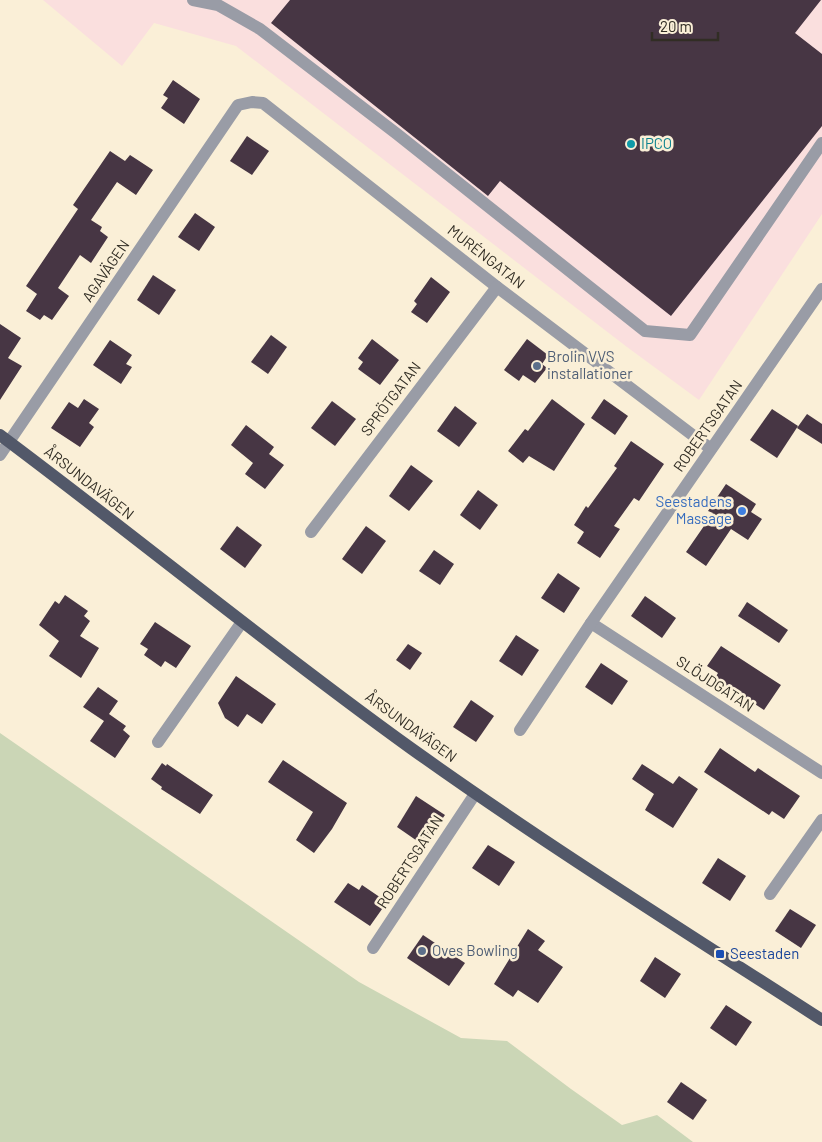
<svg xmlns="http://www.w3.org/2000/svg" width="822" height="1142" viewBox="0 0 822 1142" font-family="Barlow,sans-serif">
	<rect width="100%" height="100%" fill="#faefd7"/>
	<!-- industrial -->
	<polygon fill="#fadfde" points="43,0 822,0 822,214 699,400 627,347 236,46 154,23 122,66"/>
	<!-- green -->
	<polygon fill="#cbd6b6" points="0,733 359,982 461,1038 507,1041 571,1089 622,1125 657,1115 693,1142 0,1142"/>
	<!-- building -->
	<g fill="#473644">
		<polygon points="290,0 821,0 795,33 822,54 822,126 671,316 500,181 488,196 271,23"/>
		<polygon points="173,80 200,99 184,124 161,108 168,98 163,95"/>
		<polygon points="247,136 269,151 252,175 230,161"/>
		<polygon points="110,151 125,161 130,155 153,170 136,195 117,182 91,220 102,227 100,231 108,237 91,263 80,255 58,288 69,296 52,320 44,315 40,320 26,311 37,294 26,286 78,209 73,205"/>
		<polygon points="195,213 215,227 199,251 178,237"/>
		<polygon points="153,275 176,290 159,315 137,300"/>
		<polygon points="431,277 450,292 427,323 411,312 417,304 414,301"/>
		<polygon points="0,324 21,338 8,358 22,366 0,400"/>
		<polygon points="271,335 287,347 268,374 251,362"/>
		<polygon points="372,339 399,360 380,385 358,369 363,362 358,358"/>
		<polygon points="527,339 548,355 542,364 547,368 535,383 523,375 519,381 504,370"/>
		<polygon points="110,340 132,355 126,364 132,367 121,384 93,365"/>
		<polygon points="84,399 99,409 89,423 94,427 80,447 51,428 69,402 78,408"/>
		<polygon points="552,399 585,424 554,471 529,456 523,463 508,451 525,429 528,431"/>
		<polygon points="604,399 628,416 615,435 591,418"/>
		<polygon points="332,401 356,419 335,446 311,428"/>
		<polygon points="455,406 477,423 459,447 437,431"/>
		<polygon points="772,409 798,426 777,458 750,440"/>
		<polygon points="807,414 822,424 822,444 797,428"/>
		<polygon points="246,425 274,447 269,454 284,465 265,489 245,474 253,463 231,445"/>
		<polygon points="631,441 664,464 639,501 634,498 614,526 620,529 600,558 577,543 584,532 574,525 586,506 588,508 617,468 614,466"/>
		<polygon points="411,465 433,481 409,511 389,496"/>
		<polygon points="726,484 756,504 751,512 762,519 748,540 731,529 706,566 686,552 713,513 708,511"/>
		<polygon points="478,490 498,505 480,530 460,515"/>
		<polygon points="237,526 262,545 245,568 220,549"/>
		<polygon points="366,526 386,541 362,574 342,559"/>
		<polygon points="434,550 454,564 440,585 419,571"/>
		<polygon points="558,573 580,588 564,613 541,598"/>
		<polygon points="65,595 88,611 84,616 90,621 80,636 99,648 81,678 49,656 59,641 39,625 55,601 59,604"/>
		<polygon points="645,596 676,618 662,638 631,616"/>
		<polygon points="747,602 788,630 779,643 738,616"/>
		<polygon points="155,622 191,646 176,668 165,661 161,667 144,655 148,649 140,644"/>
		<polygon points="516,635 539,650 522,676 499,661"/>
		<polygon points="408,644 422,653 410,670 396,660"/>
		<polygon points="721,646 781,685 764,710 715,678 718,673 707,666"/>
		<polygon points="601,663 628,681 612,705 585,687"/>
		<polygon points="236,676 276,704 262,724 247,714 238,727 225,718 218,703"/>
		<polygon points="98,687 118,701 109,714 126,726 123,730 130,736 115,758 90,741 104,721 83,707"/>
		<polygon points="471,700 494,716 476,742 453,727"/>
		<polygon points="720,748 755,772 758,768 800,796 784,819 772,811 769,815 704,772"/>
		<polygon points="283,760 347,803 332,829 314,853 296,840 313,812 268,782"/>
		<polygon points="162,763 166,766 167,764 213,795 200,814 161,789 162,787 151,779"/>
		<polygon points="642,764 673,784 679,776 698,789 673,828 645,810 654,794 632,779"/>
		<polygon points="416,796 445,815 423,845 397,827"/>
		<polygon points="488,845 515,862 499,886 472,868"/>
		<polygon points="718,858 746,876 730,901 702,883"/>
		<polygon points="348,883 359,890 362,885 387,902 370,926 334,902"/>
		<polygon points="790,909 816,925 801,948 775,931"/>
		<polygon points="528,929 545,941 538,950 563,967 538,1003 518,990 513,997 494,984"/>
		<polygon points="423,935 465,963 449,986 407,958"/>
		<polygon points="655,957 681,974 665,998 640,981"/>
		<polygon points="726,1005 752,1022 736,1046 710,1028"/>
		<polygon points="681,1082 707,1100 693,1120 667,1102"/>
	</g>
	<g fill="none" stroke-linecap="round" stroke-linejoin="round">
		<!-- minor -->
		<g stroke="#999ca6" stroke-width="12">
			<polyline points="193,0 218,5 260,29 397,134 645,331 690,335 822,143"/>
			<polyline points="0,455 238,105 252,102 263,103 497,287 711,449"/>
			<polyline points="311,532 497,287"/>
			<polyline points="591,623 822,773"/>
			<polyline points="520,730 591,623 822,289"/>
			<polyline points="158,742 242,622"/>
			<polyline points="770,894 822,820"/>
			<polyline points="373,948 475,794"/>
		</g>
		<!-- major -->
		<path stroke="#525869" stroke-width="12" d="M0 435C138 538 271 648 412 749 545 844 684 931 822 1020"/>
	</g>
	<!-- markers -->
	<circle fill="#0f9aa8" stroke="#faefd7" stroke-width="2" cx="631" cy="144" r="5"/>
	<g fill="#5c6f8a" stroke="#faefd7" stroke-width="2">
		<circle cx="537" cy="366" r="5"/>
		<circle cx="422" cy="951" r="5"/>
	</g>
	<circle fill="#3f7fe0" stroke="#faefd7" stroke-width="2" cx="742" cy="511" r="5"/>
	<rect fill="#1a4fb4" stroke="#faefd7" stroke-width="2" x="715" y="949" width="10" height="10" rx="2.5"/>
	<g text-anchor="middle" stroke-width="5" stroke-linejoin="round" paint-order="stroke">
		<!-- culture labels -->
		<g font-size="15" fill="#0d838f" stroke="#faefd7" text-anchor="start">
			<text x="641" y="149">IPCO</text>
		</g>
		<!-- street labels -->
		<g font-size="15" fill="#312d24" stroke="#faefd7">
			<text transform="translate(486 257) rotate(38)" y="5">MURÉNGATAN</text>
			<text transform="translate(106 271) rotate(-56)" y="5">AGAVÄGEN</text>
			<text transform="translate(391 399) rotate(-53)" y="5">SPRÖTGATAN</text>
			<text transform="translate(708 426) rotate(-55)" y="5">ROBERTSGATAN</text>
			<text transform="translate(89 483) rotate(38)" y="5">ÅRSUNDAVÄGEN</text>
			<text transform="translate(715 684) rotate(33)" y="5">SLÖJDGATAN</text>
			<text transform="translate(411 727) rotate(36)" y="5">ÅRSUNDAVÄGEN</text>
			<text transform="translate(410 862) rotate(-57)" y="5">ROBERTSGATAN</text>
		</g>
		<!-- service labels -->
		<g font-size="15" fill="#4e5e75" stroke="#faefd7" text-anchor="start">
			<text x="547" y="362">Brolin VVS<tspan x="547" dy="17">installationer</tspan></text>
			<text x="432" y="956">Oves Bowling</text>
		</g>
		<!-- shop labels -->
		<g font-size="15" fill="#366cbe" stroke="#faefd7" text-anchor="end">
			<text x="732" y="507">Seestadens<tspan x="732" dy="17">Massage</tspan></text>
		</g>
		<!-- transit labels -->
		<g font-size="15" fill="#164399" stroke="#faefd7" text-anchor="start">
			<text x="730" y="959">Seestaden</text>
		</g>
	</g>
	<!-- scale -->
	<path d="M652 32v8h66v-8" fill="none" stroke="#312d24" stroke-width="2.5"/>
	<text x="660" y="32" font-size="15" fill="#312d24" stroke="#faefd7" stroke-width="4" paint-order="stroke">20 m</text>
</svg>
